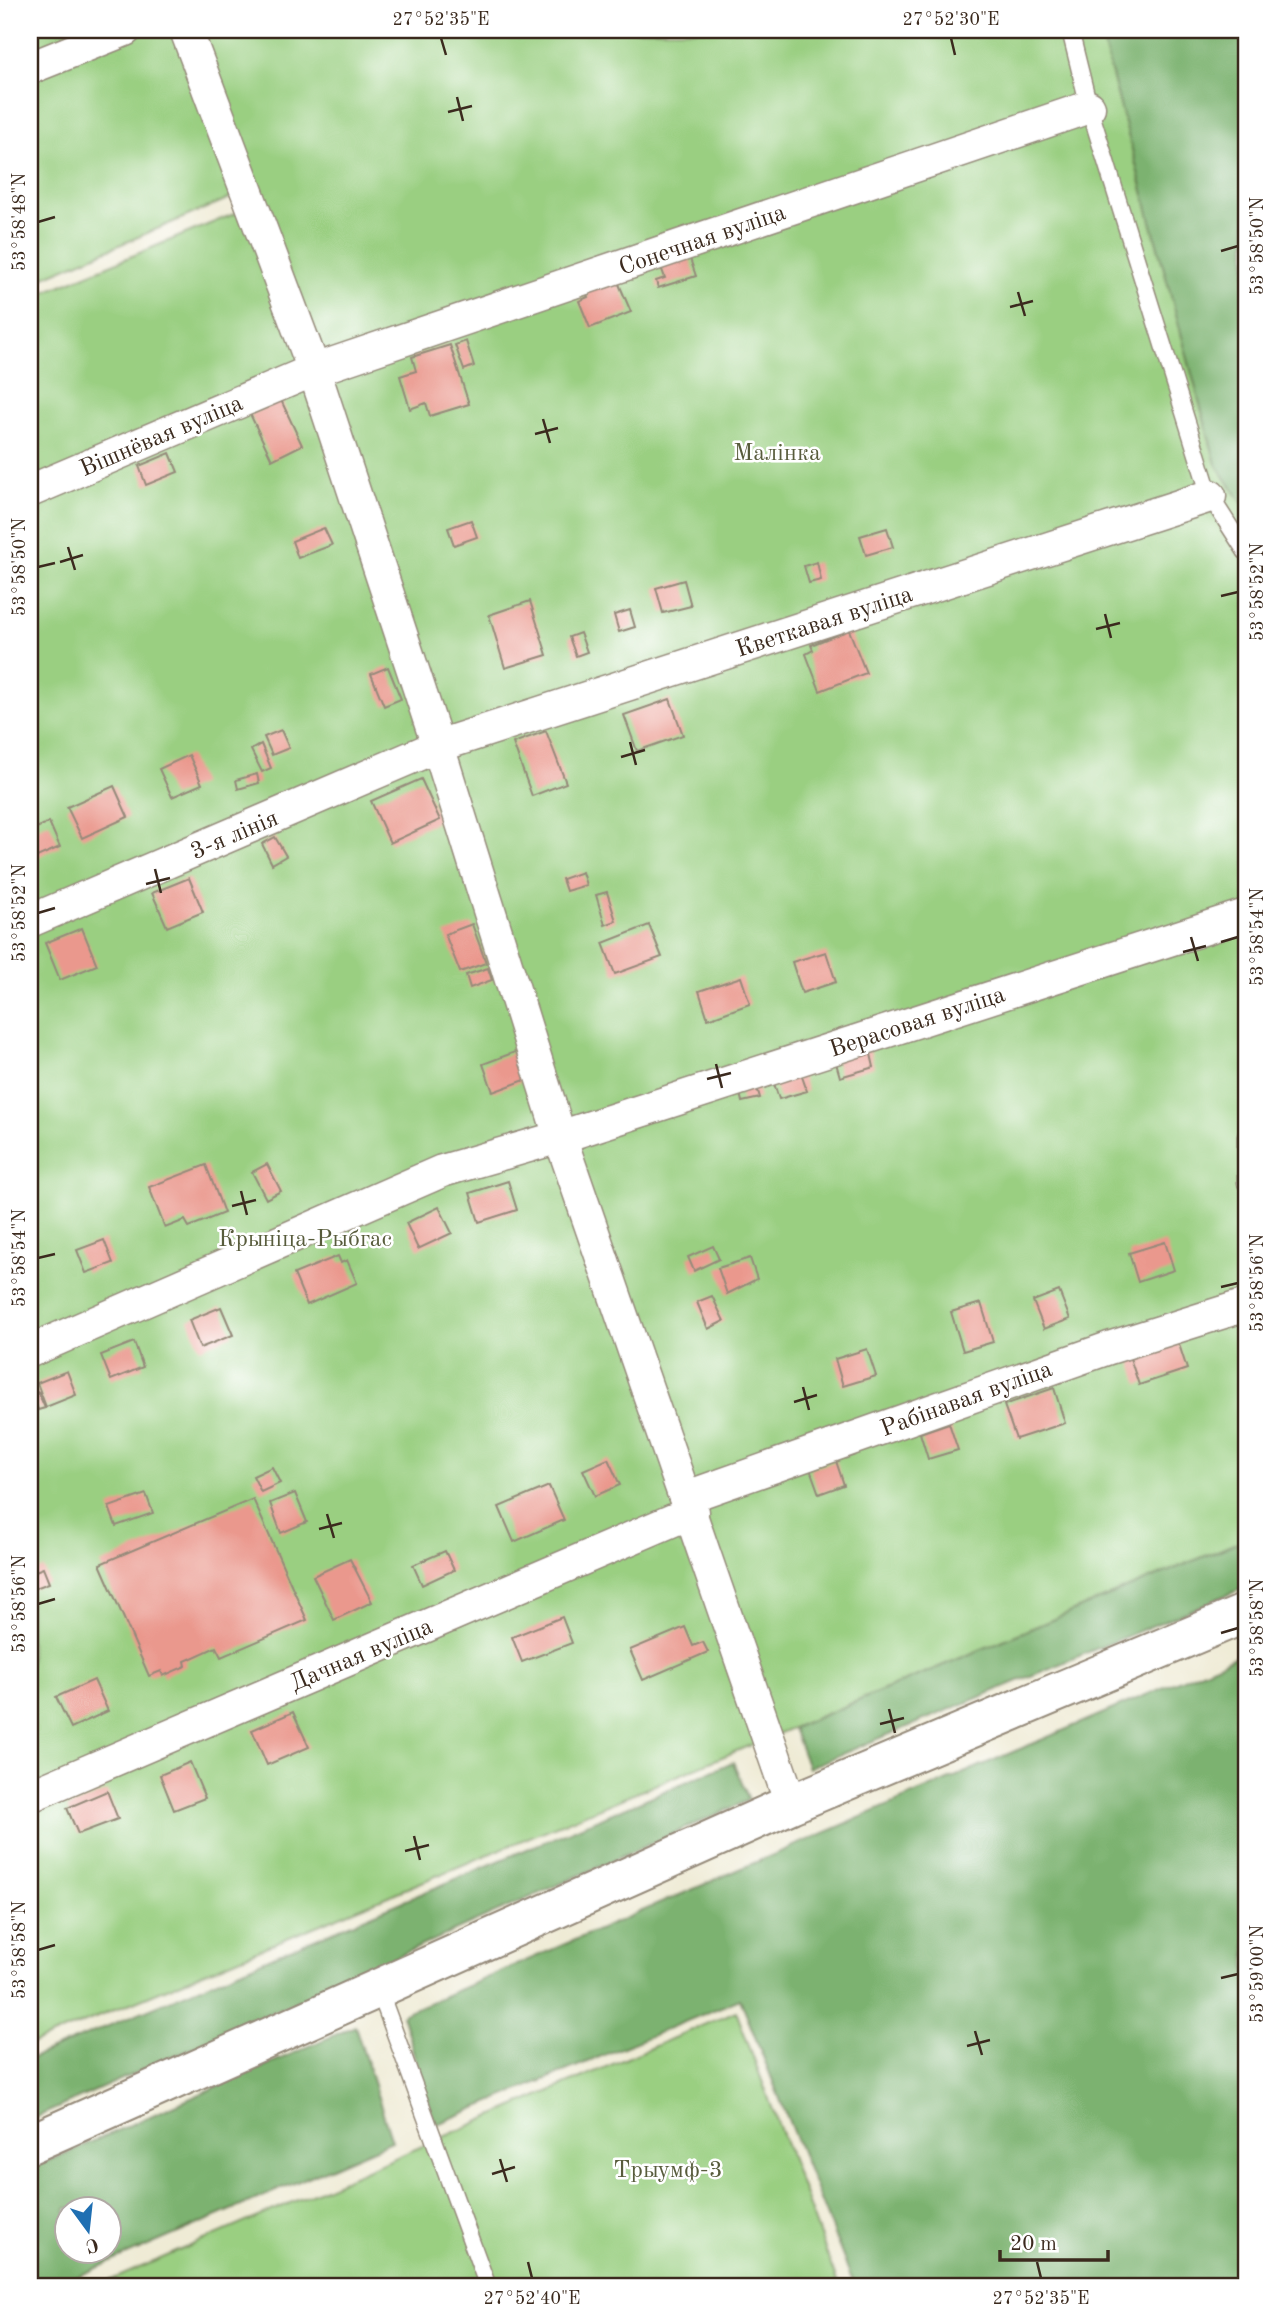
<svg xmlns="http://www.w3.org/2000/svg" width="1276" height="2317" viewBox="0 0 1276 2317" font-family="'Old Standard TT',serif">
	<rect width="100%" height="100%" fill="#fff"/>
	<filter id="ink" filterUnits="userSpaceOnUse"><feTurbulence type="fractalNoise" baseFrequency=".0143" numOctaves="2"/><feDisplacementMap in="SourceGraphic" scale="14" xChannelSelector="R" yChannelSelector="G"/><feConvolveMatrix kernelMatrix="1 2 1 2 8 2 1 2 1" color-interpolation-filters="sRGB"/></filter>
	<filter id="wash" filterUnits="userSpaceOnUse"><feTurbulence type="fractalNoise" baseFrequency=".00686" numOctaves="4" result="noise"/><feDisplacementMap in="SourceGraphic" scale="28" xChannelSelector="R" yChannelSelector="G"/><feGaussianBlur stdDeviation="1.57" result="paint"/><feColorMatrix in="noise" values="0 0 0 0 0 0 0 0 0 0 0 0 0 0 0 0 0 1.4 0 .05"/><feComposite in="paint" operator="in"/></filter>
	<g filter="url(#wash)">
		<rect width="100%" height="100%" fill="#efebd5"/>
		<!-- green -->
		<g fill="#9acf81" stroke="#6a7c50" stroke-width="2">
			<polygon points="30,30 184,30 237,195 30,283"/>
			<polygon points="189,30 1100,30 1216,463 1246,508 1246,1539 30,2045 30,298 251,207"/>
			<polygon points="736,2011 839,2287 95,2287"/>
		</g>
		<!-- forest -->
		<g fill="#7bb26f" stroke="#5b6e46" stroke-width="2" fill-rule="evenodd">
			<polygon points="1100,30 1246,30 1246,508 1216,464"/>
			<polygon points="1246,1539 1246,1587 808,1768 793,1728"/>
			<polygon points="1246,1652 1246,2287 855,2287 740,1999 435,2125 402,2014"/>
			<polygon points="733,1762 749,1800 30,2120 30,2059"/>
			<path d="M355 2026 392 2141 53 2287H30V2169ZM108 2208V2250H66V2208Z"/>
		</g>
		<g id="blocks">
			<!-- building -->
			<g fill="#ea988d">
				<polygon points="688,253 696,276 658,288 656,281 665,278 659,262"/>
				<polygon points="616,277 631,312 590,328 579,301 588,297 585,290"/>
				<polygon points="466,341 474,366 464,370 455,345"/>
				<polygon points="450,345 469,404 430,416 426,403 410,409 400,376 416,371 412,357"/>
				<polygon points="281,400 302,445 272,460 250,414"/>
				<polygon points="170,453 178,472 146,485 139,466"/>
				<polygon points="471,520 477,537 454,545 448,528"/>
				<polygon points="324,528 332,545 298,558 292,541"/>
				<polygon points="887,528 893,547 866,555 860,536"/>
				<polygon points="817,562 821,580 809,583 804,566"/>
				<polygon points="684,580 691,606 663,613 656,588"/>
				<polygon points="530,601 547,655 505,668 489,615"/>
				<polygon points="630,610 635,627 619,632 614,615"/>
				<polygon points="849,630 866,673 820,691 806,654 813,650 811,645"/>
				<polygon points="580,633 587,652 576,656 569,637"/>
				<polygon points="388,667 401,699 384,706 371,674"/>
				<polygon points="670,699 683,735 637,751 624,715"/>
				<polygon points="281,730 289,748 272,755 264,737"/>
				<polygon points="546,731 566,783 532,796 513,743"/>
				<polygon points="261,744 271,768 262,772 251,750"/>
				<polygon points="189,755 202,784 172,797 159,769"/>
				<polygon points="257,774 259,783 238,789 236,780"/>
				<polygon points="421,779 440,820 390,843 371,801"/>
				<polygon points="114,786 128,817 82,838 67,807"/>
				<polygon points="49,822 60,847 30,860 30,831"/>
				<polygon points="275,837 286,856 272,864 262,844"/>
				<polygon points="582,872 586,885 566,891 562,879"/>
				<polygon points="189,878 203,912 167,927 152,893"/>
				<polygon points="607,892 616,921 605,925 596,895"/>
				<polygon points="472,924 486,963 460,972 445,934"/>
				<polygon points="649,925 662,957 615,974 603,943"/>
				<polygon points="82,928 97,965 60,980 45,943"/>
				<polygon points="826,952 836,982 802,993 792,962"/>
				<polygon points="488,968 492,980 470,988 466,975"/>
				<polygon points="741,977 750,1004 708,1019 699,991"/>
				<polygon points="523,1049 533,1077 493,1092 483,1064"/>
				<polygon points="870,1050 874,1067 840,1077 834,1056"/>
				<polygon points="798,1065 807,1091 779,1099 771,1074"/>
				<polygon points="755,1080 760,1098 742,1102 738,1084"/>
				<polygon points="267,1164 281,1191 266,1199 252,1172"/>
				<polygon points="206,1165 224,1213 189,1227 185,1220 165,1228 149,1187"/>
				<polygon points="508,1181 517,1210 479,1222 470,1193"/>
				<polygon points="439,1207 452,1233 418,1249 406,1223"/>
				<polygon points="104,1240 113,1263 86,1273 77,1250"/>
				<polygon points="1165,1242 1174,1270 1138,1282 1129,1253"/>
				<polygon points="713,1246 719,1259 694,1271 688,1257"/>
				<polygon points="338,1256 341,1263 347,1260 357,1283 307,1305 294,1274"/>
				<polygon points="750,1258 757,1279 727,1294 718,1268"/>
				<polygon points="1059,1291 1070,1319 1044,1329 1033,1301"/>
				<polygon points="712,1296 724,1321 708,1329 697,1302"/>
				<polygon points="981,1303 993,1342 963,1351 951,1312"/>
				<polygon points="221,1307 233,1335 200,1348 189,1320"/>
				<polygon points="1177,1338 1187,1369 1139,1385 1129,1355"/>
				<polygon points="134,1342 143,1367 111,1380 101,1355"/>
				<polygon points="867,1349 876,1376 843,1386 835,1359"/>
				<polygon points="67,1371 76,1395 46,1407 37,1383"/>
				<polygon points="1054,1388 1065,1423 1016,1439 1004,1405"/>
				<polygon points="38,1392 45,1408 38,1410 32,1395"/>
				<polygon points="949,1423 958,1450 928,1459 920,1433"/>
				<polygon points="608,1459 620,1485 595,1496 583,1470"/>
				<polygon points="836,1461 844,1485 819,1494 810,1469"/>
				<polygon points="272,1467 280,1483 261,1492 253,1476"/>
				<polygon points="549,1486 564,1520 514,1542 499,1507"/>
				<polygon points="295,1493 307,1522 281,1533 270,1503"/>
				<polygon points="146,1494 153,1513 116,1526 109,1507"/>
				<polygon points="253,1499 307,1620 221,1657 216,1647 185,1661 186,1666 163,1676 161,1671 149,1676 100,1564"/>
				<polygon points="445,1551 454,1570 422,1585 413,1565"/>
				<polygon points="350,1559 372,1602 334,1620 313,1576"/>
				<polygon points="43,1568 49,1583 30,1590 30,1573"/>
				<polygon points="562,1617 572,1643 522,1662 512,1637"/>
				<polygon points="685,1627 693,1646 703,1642 708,1652 643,1680 630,1650"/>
				<polygon points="94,1680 108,1711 71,1728 56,1697"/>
				<polygon points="293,1712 309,1747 267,1765 252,1730"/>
				<polygon points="190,1762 205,1798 174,1810 160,1775"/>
				<polygon points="107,1791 118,1819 78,1834 67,1808"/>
			</g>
		</g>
	</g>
	<g filter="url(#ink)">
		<use href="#blocks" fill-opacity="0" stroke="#958a7a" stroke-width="2"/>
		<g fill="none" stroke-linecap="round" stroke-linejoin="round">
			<!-- service casing -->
			<g stroke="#958a7a" stroke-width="19">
				<g id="service">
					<polyline points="1070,30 1089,107 1210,496 1246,552"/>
					<polyline points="1246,1136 1246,1183"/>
					<polyline points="378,1987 488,2287"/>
				</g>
			</g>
			<!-- minor casing -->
			<g stroke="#958a7a" stroke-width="35">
				<g id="minor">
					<polyline points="186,30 314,370 438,746 560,1137 791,1804"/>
					<polyline points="30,68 125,30"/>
					<polyline points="30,491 314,370 1089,107"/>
					<polyline points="30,921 438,746 1210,496"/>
					<polyline points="30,1351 442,1171 560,1137 1246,915"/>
					<polyline points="687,1497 1109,1348 1246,1305"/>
					<polyline points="30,1796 692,1512"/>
				</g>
			</g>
			<!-- tertiary casing -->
			<g stroke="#958a7a" stroke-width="42">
				<polyline id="tertiary" points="30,2144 791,1804 1246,1613"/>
			</g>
			<!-- service -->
			<use href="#service" stroke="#fff" stroke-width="16"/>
			<!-- minor -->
			<use href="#minor" stroke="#fff" stroke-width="32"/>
			<!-- tertiary -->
			<use href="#tertiary" stroke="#fff" stroke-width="38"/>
		</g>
	</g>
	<!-- ticks -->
	<path fill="none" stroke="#3b2a1e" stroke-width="2.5" d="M441 38 446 55M951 38 955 55M457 97 463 121M448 112 472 106M38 222 55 217M1221 251 1238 246M1018 292 1025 316M1010 307 1033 301M543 419 550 443M535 434 558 428M68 547 75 570M60 562 83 555M38 567 55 563M1221 596 1238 592M1105 614 1111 638M1096 629 1120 623M630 742 636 765M621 757 645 750M155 869 161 893M146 884 170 878M38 913 55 908M1191 937 1198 961M1221 942 1238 937M1183 952 1206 946M716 1064 722 1088M707 1079 731 1073M241 1191 247 1215M232 1206 256 1200M38 1258 55 1254M1221 1287 1238 1283M803 1387 809 1410M794 1402 817 1395M327 1514 334 1538M319 1529 342 1523M38 1604 55 1599M1221 1633 1238 1628M889 1709 895 1733M880 1724 904 1718M414 1836 420 1860M405 1851 429 1845M38 1950 55 1945M1221 1978 1238 1974M975 2031 982 2055M967 2046 990 2040M500 2159 507 2182M492 2174 515 2167M528 2262 532 2278M1037 2262 1041 2278"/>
	<g text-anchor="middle" stroke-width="5" stroke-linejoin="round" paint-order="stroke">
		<!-- street labels -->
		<g font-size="24" fill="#3b2a1e" stroke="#fff">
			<text transform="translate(702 239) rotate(-19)" y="8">Сонечная вуліца</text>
			<text transform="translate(161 435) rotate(-23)" y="8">Вішнёвая вуліца</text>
			<text transform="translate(824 621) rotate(-18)" y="8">Кветкавая вуліца</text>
			<text transform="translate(234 834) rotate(-23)" y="8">3-я лінія</text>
			<text transform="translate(917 1021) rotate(-18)" y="8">Верасовая вуліца</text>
			<text transform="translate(966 1398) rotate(-20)" y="8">Рабінавая вуліца</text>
			<text transform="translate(361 1654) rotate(-23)" y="8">Дачная вуліца</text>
		</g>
		<!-- park labels -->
		<g font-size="24" fill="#585c3c" stroke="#fff">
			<text x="777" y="460">Малінка</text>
			<text x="305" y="1246">Крыніца-Рыбгас</text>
			<text x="668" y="2177">Трыумф-3</text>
		</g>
	</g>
	<!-- margin -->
	<rect width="1276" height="2317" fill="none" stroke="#fff" stroke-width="77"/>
	<!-- north arrow -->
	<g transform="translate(88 2230) rotate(165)"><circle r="33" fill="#ffffff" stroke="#b1aaa5" stroke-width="2"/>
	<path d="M0-5L12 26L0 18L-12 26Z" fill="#1f6fb2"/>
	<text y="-10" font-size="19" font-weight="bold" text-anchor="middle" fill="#3b2a1e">С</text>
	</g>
	<!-- scale -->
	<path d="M1000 2250v10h108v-10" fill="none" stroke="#3b2a1e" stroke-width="3.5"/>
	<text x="1010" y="2250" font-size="21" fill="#3b2a1e" stroke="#ffffff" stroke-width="5" paint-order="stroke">20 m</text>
	<rect x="38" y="38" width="1200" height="2240" fill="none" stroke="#3b2a1e" stroke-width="2.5"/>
	<g font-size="18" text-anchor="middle" fill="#3b2a1e">
		<text x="441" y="25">27°52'35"E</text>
		<text x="951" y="25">27°52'30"E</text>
		<text transform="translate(19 222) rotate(-90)" y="6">53°58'48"N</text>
		<text transform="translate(1257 246) rotate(-90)" y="6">53°58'50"N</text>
		<text transform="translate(19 567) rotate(-90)" y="6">53°58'50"N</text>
		<text transform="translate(1257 592) rotate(-90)" y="6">53°58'52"N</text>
		<text transform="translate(19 913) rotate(-90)" y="6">53°58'52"N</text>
		<text transform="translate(1257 937) rotate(-90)" y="6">53°58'54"N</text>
		<text transform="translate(19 1258) rotate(-90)" y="6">53°58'54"N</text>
		<text transform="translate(1257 1283) rotate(-90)" y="6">53°58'56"N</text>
		<text transform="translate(19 1604) rotate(-90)" y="6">53°58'56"N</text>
		<text transform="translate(1257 1628) rotate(-90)" y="6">53°58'58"N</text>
		<text transform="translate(19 1950) rotate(-90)" y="6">53°58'58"N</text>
		<text transform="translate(1257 1974) rotate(-90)" y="6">53°59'00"N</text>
		<text x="532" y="2304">27°52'40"E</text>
		<text x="1041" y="2304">27°52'35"E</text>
	</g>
</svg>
